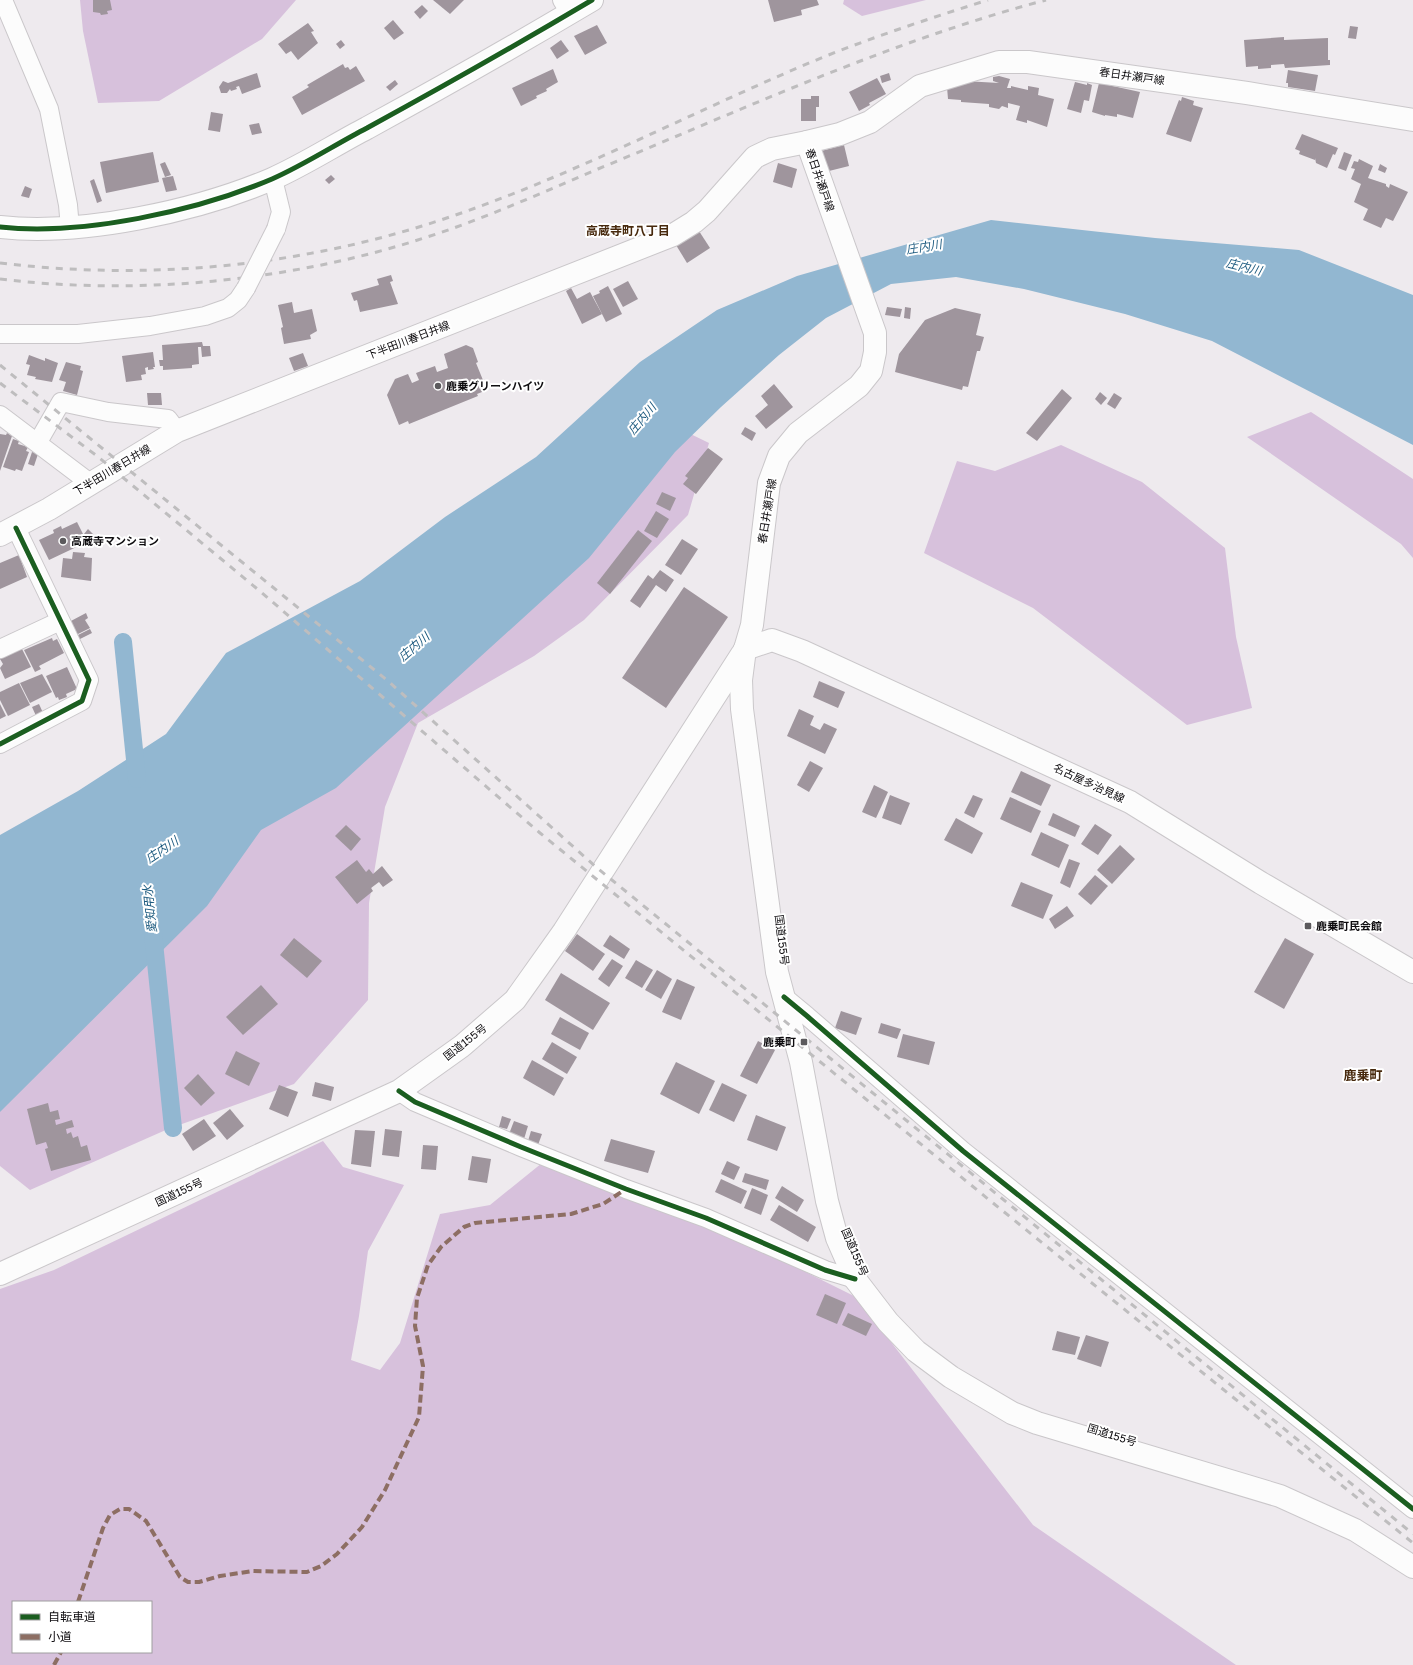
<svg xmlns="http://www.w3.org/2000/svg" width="1413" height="1665" viewBox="0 0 1413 1665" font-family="'Golos Text','Noto Sans JP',sans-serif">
	<rect width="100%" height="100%" fill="#eeeaee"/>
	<!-- forest -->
	<g fill="#d7c1dc" fill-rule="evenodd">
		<polygon points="80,0 296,0 262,39 159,101 98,103 83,31"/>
		<polygon points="844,0 926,0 862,16 843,4"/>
		<polygon points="1311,412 1413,479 1413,558 1401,544 1247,437"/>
		<polygon points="668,423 709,443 688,515 584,620 534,656 418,723 385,807 369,903 368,1000 294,1084 168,1129 30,1190 0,1166 0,943"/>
		<polygon points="1061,445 1142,482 1225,548 1236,637 1252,708 1187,725 1033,608 924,553 957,461 995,471"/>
		<path d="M323 1141 343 1167 404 1185 368 1251 359 1316 351 1360 380 1370 400 1343 440 1214 490 1205 542 1163 699 1219 856 1297 1033 1525 1236 1665H0V1289L54 1270ZM13 1602H151V1652H13Z"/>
	</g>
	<!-- water -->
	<polygon fill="#92b7d1" points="991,220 1155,238 1299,250 1413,295 1413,445 1212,341 1125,314 1024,289 956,277 891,284 826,318 779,355 721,407 675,452 589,558 336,788 261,830 207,906 0,1112 0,835 78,791 166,734 226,653 360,581 445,517 536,457 640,362 717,310 797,276"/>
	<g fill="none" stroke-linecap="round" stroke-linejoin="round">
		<!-- canal -->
		<g stroke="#92b7d1" stroke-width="18">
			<polyline points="123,642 137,779"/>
			<polyline points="153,933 173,1128"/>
		</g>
	</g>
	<!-- building -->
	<g fill="#9f959d">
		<polygon points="93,0 110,0 112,10 107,11 108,14 101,15 100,13 93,12"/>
		<polygon points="433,0 464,0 450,14"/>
		<polygon points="768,0 817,0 819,5 801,10 802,15 774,22"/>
		<polygon points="422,5 428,11 420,19 414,12"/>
		<polygon points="393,20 404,33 394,40 384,28"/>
		<polygon points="308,23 314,31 311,32 318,43 298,60 291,51 286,54 278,44"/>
		<polygon points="597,25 607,43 585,55 574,36"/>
		<polygon points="1350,26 1358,27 1356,39 1348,38"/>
		<polygon points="1284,37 1284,40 1328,38 1328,60 1330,60 1330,65 1285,68 1284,64 1271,65 1271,68 1258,69 1258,66 1246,67 1244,40"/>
		<polygon points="341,40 345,45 340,49 336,44"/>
		<polygon points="561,40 569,51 557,59 550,48"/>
		<polygon points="343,64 345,68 348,67 350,70 356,66 365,81 302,115 292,97 309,87 307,85"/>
		<polygon points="553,69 558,82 546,89 547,91 536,96 537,98 521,106 512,88"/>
		<polygon points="1288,70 1318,75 1315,91 1288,87 1288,83 1286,83"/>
		<polygon points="257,73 261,87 242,94 239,86 236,87 237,89 231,91 230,89 227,93 221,93 219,87 223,81 228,83"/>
		<polygon points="889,73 891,80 882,83 880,76"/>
		<polygon points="999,76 1010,79 1007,88 1011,88 1011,86 1028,90 1028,86 1039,88 1038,95 1054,99 1047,127 1027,120 1027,123 1016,120 1020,106 1008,103 1008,108 1002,106 999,109 989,107 989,104 961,102 961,100 948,99 947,87 964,81 999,83 993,81 993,77"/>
		<polygon points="877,78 886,94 869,103 870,105 859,111 849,92"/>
		<polygon points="395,80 398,84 390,91 386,87"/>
		<polygon points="1075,82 1087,85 1087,83 1092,85 1089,101 1084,100 1081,113 1067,109"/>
		<polygon points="1099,83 1140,92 1133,118 1117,114 1117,117 1105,115 1105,116 1092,112"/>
		<polygon points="811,96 819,96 819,107 816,107 816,121 801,121 801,99 811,99"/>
		<polygon points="1182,97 1194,101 1193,105 1203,108 1191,142 1166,134 1179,100 1181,101"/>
		<polygon points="211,112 223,114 220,132 208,130"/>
		<polygon points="259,123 262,133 252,135 249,125"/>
		<polygon points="1302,134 1338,148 1335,155 1333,154 1327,168 1316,163 1315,158 1315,160 1299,154 1300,151 1295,149"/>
		<polygon points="844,145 849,166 829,171 831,179 821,151"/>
		<polygon points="153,152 159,182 106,193 100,162"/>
		<polygon points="1344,152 1352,155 1346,171 1338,168"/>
		<polygon points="1359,159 1373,166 1368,178 1386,184 1386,186 1389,188 1390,184 1408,192 1393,221 1386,218 1381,228 1363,220 1368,209 1354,202 1361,184 1351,179 1355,169 1351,168 1354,161 1358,162"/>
		<polygon points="165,162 171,175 165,177 160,164"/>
		<polygon points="778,163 797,169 792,188 773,182"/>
		<polygon points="1380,164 1387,168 1385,173 1378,170"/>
		<polygon points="331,175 335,179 329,184 325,180"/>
		<polygon points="173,176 177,190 166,192 162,178"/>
		<polygon points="94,179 102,201 97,203 90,181"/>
		<polygon points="25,186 32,189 29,198 21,196"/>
		<polygon points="699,231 710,248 687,263 676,245"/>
		<polygon points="391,275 393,281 390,282 398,304 360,312 357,300 354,301 351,293 379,285 377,279"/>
		<polygon points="628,281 638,299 623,307 613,289"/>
		<polygon points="608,286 622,314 606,322 593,296 600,293 599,291"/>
		<polygon points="571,288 577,299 590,292 602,314 582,324 566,291"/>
		<polygon points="292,302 294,313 312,309 317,331 310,335 311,339 284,344 281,328 283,327 278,305"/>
		<polygon points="887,307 902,309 900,317 885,315"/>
		<polygon points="905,307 911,308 910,319 904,318"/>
		<polygon points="955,308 981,314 976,335 984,337 980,351 977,351 968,387 963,386 962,390 895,372 899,354 925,320"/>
		<polygon points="202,342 203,346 210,346 211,356 202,357 201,347 198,347 199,364 192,365 192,368 163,370 163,366 160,366 159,360 163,360 162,345"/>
		<polygon points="466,345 473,348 478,362 476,363 487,390 477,394 478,396 409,424 408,421 399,425 387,395 395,379 408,374 412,383 419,380 416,373 435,366 437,372 448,368 444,354"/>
		<polygon points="153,352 155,367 153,367 154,369 148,370 148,367 145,368 146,374 141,375 142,380 126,382 122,356"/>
		<polygon points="303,353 308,366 294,371 289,358"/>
		<polygon points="29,355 45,361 45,358 58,363 52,382 35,379 36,377 27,375 30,365 26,364"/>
		<polygon points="66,362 81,366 80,370 83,371 77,395 63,391 66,382 59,380"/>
		<polygon points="774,384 793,407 766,429 755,416 768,405 761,396"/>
		<polygon points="1062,389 1072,398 1037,441 1026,433"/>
		<polygon points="1100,392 1107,398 1101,405 1095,399"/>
		<polygon points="147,393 161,393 162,405 148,405"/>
		<polygon points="1114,393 1122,398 1115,409 1107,404"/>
		<polygon points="745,427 756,433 752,441 741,434"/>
		<polygon points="7,433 12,436 0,471 0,434 6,435"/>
		<polygon points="13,439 19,441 18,444 28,447 26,451 29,452 22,471 16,469 15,471 3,467"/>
		<polygon points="708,448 723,459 696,494 683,484 688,478 685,476"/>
		<polygon points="32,452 38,454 34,466 28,464"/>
		<polygon points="662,492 676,498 670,511 656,504"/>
		<polygon points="656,511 669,519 657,538 644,531"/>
		<polygon points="77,522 87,542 49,560 39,540 54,533 53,530 61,526 62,529"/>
		<polygon points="88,529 96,537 92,541 84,534"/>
		<polygon points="638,530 652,541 610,594 597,583"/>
		<polygon points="682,539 698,549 681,575 665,565"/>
		<polygon points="73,552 85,553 84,557 92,558 91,581 61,577 63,558 72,559"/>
		<polygon points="19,555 27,577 0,589 0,563"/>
		<polygon points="660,570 674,580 666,592 656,585 640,608 630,601 648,575 653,579"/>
		<polygon points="684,587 728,617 666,708 622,678"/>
		<polygon points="86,613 88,618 85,620 90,628 76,635 69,622"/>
		<polygon points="90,629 92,633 78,640 76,636"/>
		<polygon points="52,638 53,641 57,639 64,653 39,666 41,669 35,672 24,650"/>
		<polygon points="22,649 31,667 5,679 0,668 3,664 0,659"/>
		<polygon points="67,667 77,689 66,694 67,697 59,700 58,697 56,698 46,676"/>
		<polygon points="42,674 52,692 30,703 20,683"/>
		<polygon points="819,681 845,692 838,708 813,697"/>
		<polygon points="19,683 30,705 8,716 0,700 0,692"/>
		<polygon points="0,704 6,716 0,719"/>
		<polygon points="39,704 44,715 37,718 32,707"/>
		<polygon points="799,709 814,716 810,725 820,730 824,723 837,729 825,754 787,736"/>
		<polygon points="810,761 823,768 809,792 797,785"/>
		<polygon points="1021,771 1051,785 1041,806 1011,792"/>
		<polygon points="874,785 888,792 876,818 862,812"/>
		<polygon points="890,795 910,803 901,825 882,818"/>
		<polygon points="973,795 983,799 974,818 964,813"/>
		<polygon points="1010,797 1041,811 1031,833 1000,819"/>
		<polygon points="1053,813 1080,826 1075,837 1048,825"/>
		<polygon points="956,818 983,833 972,854 944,840"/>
		<polygon points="1095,824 1112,835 1098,855 1081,844"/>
		<polygon points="346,825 361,839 351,851 335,836"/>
		<polygon points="1041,832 1069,845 1059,868 1031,855"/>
		<polygon points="1120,845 1135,859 1112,884 1097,870"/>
		<polygon points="1069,859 1080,863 1070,888 1060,883"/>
		<polygon points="357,860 366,872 369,869 373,874 382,866 393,880 383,887 379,882 371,888 373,891 357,904 335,877"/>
		<polygon points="1095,875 1108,886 1091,905 1078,894"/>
		<polygon points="1021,882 1053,895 1043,919 1011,906"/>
		<polygon points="1067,906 1074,916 1055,929 1049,919"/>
		<polygon points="577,934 605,954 593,971 565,951"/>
		<polygon points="610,935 630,949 624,959 603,946"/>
		<polygon points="294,938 322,961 307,978 280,955"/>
		<polygon points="1285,938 1314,954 1284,1009 1254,992"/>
		<polygon points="612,959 623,966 609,987 598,979"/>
		<polygon points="636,960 653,970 642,988 625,978"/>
		<polygon points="657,970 672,979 661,999 645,990"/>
		<polygon points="561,973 610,1003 593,1030 545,1000"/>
		<polygon points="677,979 695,987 681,1020 662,1012"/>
		<polygon points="261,985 278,1004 243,1035 226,1017"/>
		<polygon points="841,1011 862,1018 856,1035 835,1028"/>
		<polygon points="560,1017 589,1033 580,1050 551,1034"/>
		<polygon points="881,1023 901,1029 897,1039 878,1033"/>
		<polygon points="903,1034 935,1042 929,1065 897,1057"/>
		<polygon points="758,1041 775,1050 757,1084 740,1076"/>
		<polygon points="552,1042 577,1057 567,1074 542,1059"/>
		<polygon points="236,1051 260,1063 249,1086 225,1074"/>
		<polygon points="532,1060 564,1078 554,1096 523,1078"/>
		<polygon points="676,1062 715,1081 699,1114 660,1094"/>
		<polygon points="198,1074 215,1093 201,1106 184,1088"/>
		<polygon points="315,1082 334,1087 331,1101 312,1096"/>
		<polygon points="722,1083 747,1095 734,1122 709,1110"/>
		<polygon points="279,1085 298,1092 288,1117 269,1109"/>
		<polygon points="48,1103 50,1112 58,1110 60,1119 55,1120 56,1125 72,1120 74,1127 66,1129 67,1134 71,1132 73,1138 78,1136 81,1147 87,1145 91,1160 51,1171 45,1149 48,1148 46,1142 36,1145 27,1109"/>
		<polygon points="230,1109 244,1126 227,1140 213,1123"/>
		<polygon points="756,1115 786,1127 777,1151 747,1140"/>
		<polygon points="502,1116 511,1119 507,1129 499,1127"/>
		<polygon points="204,1119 216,1136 193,1151 182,1134"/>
		<polygon points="514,1121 528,1126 524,1139 509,1134"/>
		<polygon points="385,1129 402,1131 399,1157 382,1155"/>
		<polygon points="355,1130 375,1131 371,1167 351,1164"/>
		<polygon points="531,1131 542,1134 538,1145 528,1141"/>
		<polygon points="611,1139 655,1151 648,1173 604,1161"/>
		<polygon points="423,1145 438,1146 436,1170 421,1169"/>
		<polygon points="472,1156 491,1159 487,1183 468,1180"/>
		<polygon points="727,1161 740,1167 734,1180 721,1174"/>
		<polygon points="745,1173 769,1180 766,1190 742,1182"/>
		<polygon points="721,1179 747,1191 741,1204 715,1192"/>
		<polygon points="782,1186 804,1200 797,1212 775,1198"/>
		<polygon points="752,1188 768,1195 761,1215 744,1208"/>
		<polygon points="779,1205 816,1227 808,1242 770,1220"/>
		<polygon points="825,1294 846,1303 837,1324 816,1315"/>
		<polygon points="848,1313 872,1324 866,1336 842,1325"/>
		<polygon points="1057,1331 1080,1337 1075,1355 1052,1350"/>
		<polygon points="1086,1335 1109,1342 1101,1367 1077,1359"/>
	</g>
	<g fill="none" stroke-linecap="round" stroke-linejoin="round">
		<!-- street casing -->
		<g stroke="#cac7ca" stroke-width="20">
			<g id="street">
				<polyline points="3,0 49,109 68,205 70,228"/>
				<polyline points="562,0 570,13"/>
				<polyline points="273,179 281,212 276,229"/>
				<polyline points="0,334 78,334 150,326 205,316 228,308 238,300 246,288"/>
				<polyline points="0,415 90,483"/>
				<polyline points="38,442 61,402 108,412 168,419 177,431"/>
				<polyline points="0,649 60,621"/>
				<polyline points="0,744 82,701 89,680 16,528"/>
				<polyline points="784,997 807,1016 963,1151 1413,1509"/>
				<polyline points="399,1091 415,1102 521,1147 626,1189 706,1218 825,1270 855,1279"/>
			</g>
		</g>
		<!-- secondary casing -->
		<g stroke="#cac7ca" stroke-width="24">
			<g id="secondary">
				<path d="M0 227C82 236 197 211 272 179 304 165 336 144 367 128 442 87 518 44 592 0"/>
				<polyline points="0,535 49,509 177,431 673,235 694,222 707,211 755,157 772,149 807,142"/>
			</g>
		</g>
		<!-- primary casing -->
		<g stroke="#cac7ca" stroke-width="24">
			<g id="primary">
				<polyline points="745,649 752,625 769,483 779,456 798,433 859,386 871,371 875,352 875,333 807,142 840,134 870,122 920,86 999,62 1028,62 1247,93 1413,120"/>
				<polyline points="745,649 772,640 802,651 1130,802 1261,883 1413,972"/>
			</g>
		</g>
		<!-- highway casing -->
		<g stroke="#cac7ca" stroke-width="24">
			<g id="highway">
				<polyline points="745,649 741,680 742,709 777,972 801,1062 827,1201 837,1238 855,1279 888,1322 916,1351 951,1377 1012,1413 1037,1423 1280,1496 1355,1530 1413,1567"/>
				<polyline points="0,1274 399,1091 462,1046 515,1000 564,931 742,654"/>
			</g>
		</g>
		<!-- street -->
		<use href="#street" stroke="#fcfcfc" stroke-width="18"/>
		<!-- secondary -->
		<use href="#secondary" stroke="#fcfcfc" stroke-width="22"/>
		<!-- primary -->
		<use href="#primary" stroke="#fcfcfc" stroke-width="22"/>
		<!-- highway -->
		<use href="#highway" stroke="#fcfcfc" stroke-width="22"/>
		<!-- rail -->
		<g stroke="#bebdbe" stroke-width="3" stroke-dasharray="7 7" stroke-linecap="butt">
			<path d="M0 263C141 280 286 268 422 226 561 183 692 111 826 56 879 35 934 17 988 0"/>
			<path d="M0 279C138 296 292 281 424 238 484 219 541 193 598 169 746 108 891 41 1046 0"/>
			<polyline points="0,365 388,681 596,867 1413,1534"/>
			<polyline points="0,383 97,456 261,592 540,833 993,1203 1413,1543"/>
		</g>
		<!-- street-bridge casing -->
		<g stroke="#cac7ca" stroke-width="20" stroke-linecap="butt">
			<polyline id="street-bridge" points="246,288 276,229"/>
		</g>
		<!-- street-bridge -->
		<use href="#street-bridge" stroke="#fcfcfc" stroke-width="18"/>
		<!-- quiet -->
		<g stroke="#8d6e63" stroke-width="4" stroke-dasharray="8 4" stroke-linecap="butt">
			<polyline points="78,1602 103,1528 110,1515 120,1509 129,1509 146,1521 180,1577 188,1582 199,1582 220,1576 253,1571 307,1572 321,1566 337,1554 362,1527 385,1490 419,1417 423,1366 415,1326 417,1298 428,1265 441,1247 464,1227 475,1223 571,1214 603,1204 626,1189"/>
			<polyline points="54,1665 61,1652"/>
		</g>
		<!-- cycleway casing -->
		<g stroke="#fff" stroke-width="8">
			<g id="cycleway">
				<path d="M0 227C82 236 197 211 272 179 304 165 336 144 367 128 442 87 518 44 592 0"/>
				<polyline points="0,744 82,701 89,680 16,528"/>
				<polyline points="784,997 807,1016 963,1151 1413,1509"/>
				<polyline points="399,1091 415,1102 521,1147 626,1189 706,1218 825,1270 855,1279"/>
			</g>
		</g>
		<!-- cycleway -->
		<use href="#cycleway" stroke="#1b5e20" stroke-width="5"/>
	</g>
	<!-- markers -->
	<g fill="#5c5a5d" stroke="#fff" stroke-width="1.5">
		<circle cx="438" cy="386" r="4"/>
		<circle cx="63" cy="541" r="4"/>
		<rect x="1304" y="922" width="8" height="8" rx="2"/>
		<rect x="800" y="1038" width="8" height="8" rx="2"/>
	</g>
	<g text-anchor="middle" stroke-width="4" stroke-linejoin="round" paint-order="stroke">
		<!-- street labels -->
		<g font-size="11" fill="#0e0c0f" stroke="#fff">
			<text transform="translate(1132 76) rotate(8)" y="4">春日井瀬戸線</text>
			<text transform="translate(820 180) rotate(71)" y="4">春日井瀬戸線</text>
			<text transform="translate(408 340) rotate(-21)" y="4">下半田川春日井線</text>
			<text transform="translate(112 470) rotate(-31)" y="4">下半田川春日井線</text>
			<text transform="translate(767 511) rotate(-81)" y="4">春日井瀬戸線</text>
			<text transform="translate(1089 783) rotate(25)" y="4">名古屋多治見線</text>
			<text transform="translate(782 940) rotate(83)" y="4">国道155号</text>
			<text transform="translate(465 1042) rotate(-38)" y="4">国道155号</text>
			<text transform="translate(179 1192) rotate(-25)" y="4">国道155号</text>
			<text transform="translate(855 1252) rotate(67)" y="4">国道155号</text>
			<text transform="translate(1112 1435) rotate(17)" y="4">国道155号</text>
		</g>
		<!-- poi labels -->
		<g font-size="11" font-weight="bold" fill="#0e0c0f" stroke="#fff" text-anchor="start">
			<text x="446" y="390">鹿乗グリーンハイツ</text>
			<text x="71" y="545">高蔵寺マンション</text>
			<text x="1316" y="930">鹿乗町民会館</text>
			<text x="796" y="1046" text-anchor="end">鹿乗町</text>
		</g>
		<!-- neighbourhood labels -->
		<g font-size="12" font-weight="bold" fill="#47290d" stroke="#fff">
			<text x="628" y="235">高蔵寺町八丁目</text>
		</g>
		<!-- water labels -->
		<g font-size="12" font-style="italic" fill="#1c5a7f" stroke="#fff">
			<text transform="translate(924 247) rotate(-9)" y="4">庄内川</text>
			<text transform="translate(1244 267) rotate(14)" y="4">庄内川</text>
			<text transform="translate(642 419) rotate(-50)" y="4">庄内川</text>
			<text transform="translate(414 647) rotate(-41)" y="4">庄内川</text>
			<text transform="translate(162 850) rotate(-34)" y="4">庄内川</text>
			<text transform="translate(150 909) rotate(-96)" y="4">愛知用水</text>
		</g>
		<!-- quarter labels -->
		<g font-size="13" font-weight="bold" fill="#47290d" stroke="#fff">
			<text x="1363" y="1080">鹿乗町</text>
		</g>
	</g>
	<!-- legend -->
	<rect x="12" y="1601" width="140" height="52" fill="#ffffff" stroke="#9f9e9f"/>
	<rect x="20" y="1614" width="20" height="6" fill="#1b5e20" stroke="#9f9e9f"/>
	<text x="48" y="1621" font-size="12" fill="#0e0c0f">自転車道</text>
	<rect x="20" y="1634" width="20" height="6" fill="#8d6e63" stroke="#9f9e9f"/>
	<text x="48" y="1641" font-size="12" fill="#0e0c0f">小道</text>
</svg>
